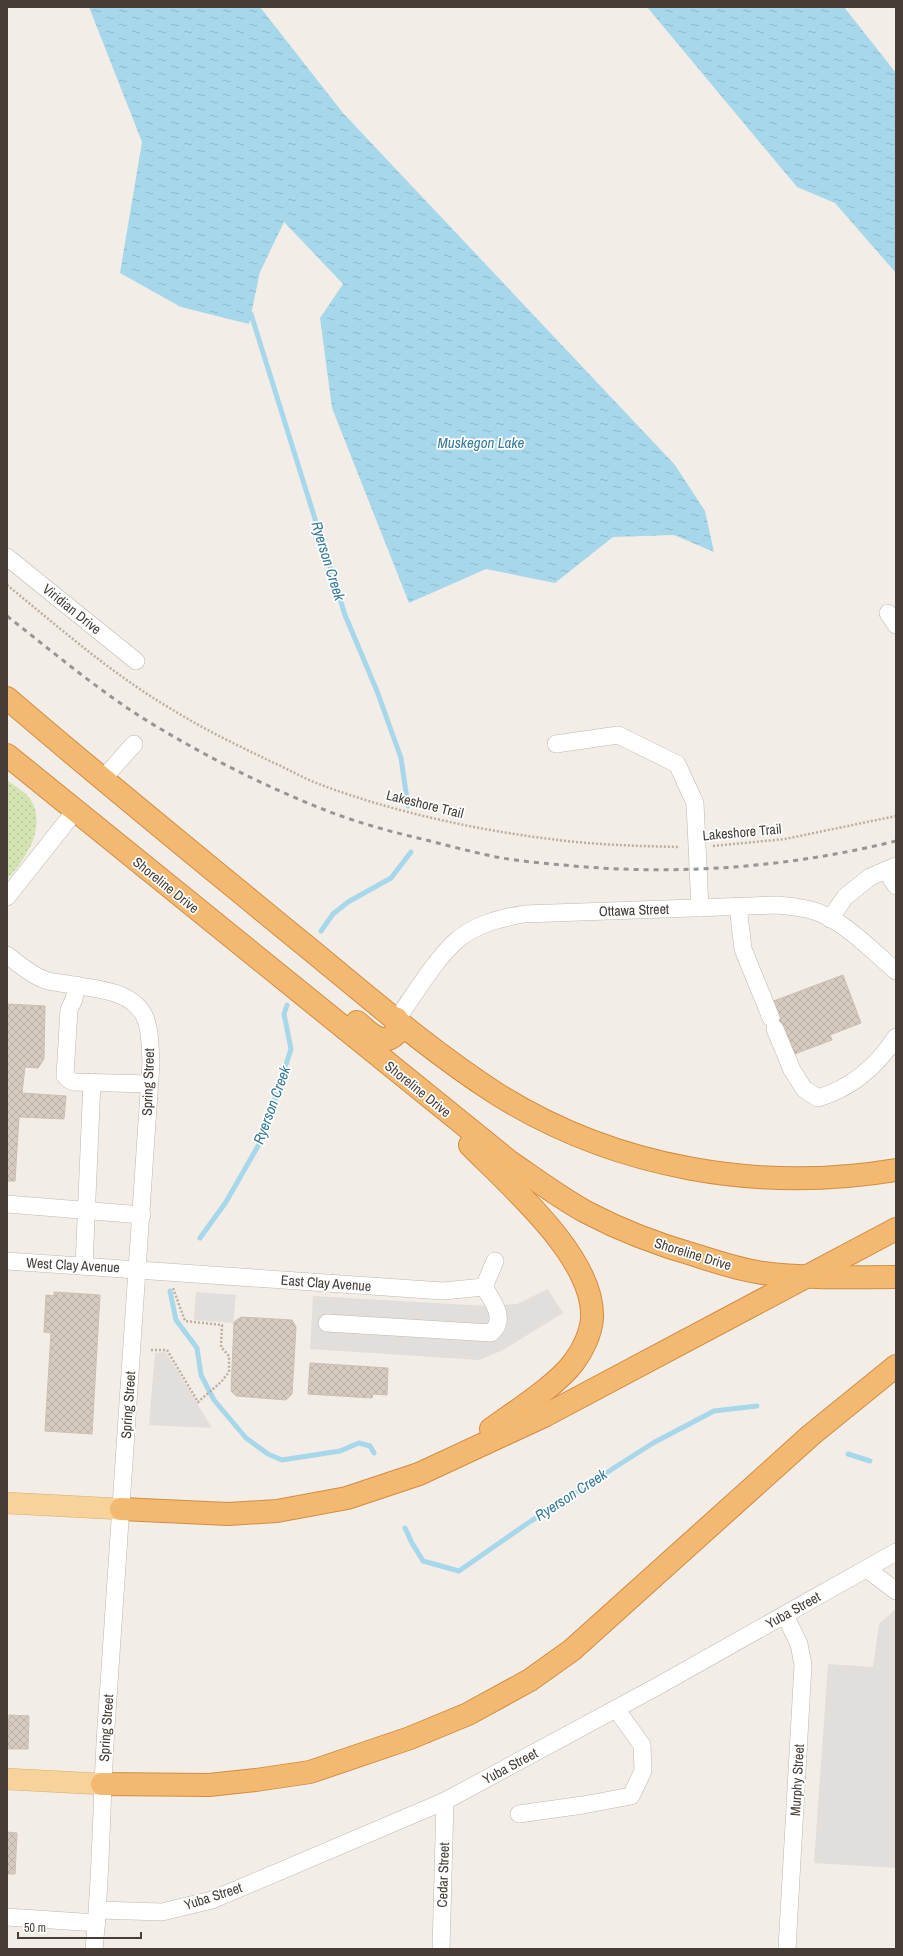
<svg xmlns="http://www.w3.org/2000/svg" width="903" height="1956" viewBox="0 0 903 1956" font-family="'Archivo Narrow',sans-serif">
	<defs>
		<pattern id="grass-dots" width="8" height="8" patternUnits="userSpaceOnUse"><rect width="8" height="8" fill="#d3e4b2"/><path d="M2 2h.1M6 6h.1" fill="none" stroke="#b6c49a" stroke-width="1.8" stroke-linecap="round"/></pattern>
		<pattern id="water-ripples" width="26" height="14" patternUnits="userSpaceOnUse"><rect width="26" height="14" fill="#a7d7eb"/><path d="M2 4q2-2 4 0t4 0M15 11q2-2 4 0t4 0" fill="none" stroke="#91b9ca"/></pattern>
		<pattern id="building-cross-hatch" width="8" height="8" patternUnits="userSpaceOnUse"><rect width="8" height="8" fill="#d6cbc0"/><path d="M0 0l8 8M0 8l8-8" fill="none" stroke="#b9afa6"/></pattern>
	</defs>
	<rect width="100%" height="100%" fill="#f2ede7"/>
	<!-- grass -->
	<path fill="url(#grass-dots)" d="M7 780C14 786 26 792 31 800 47 827 26 859 7 879Z"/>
	<!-- parking -->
	<g fill="#e1dedc">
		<polygon points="548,1289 563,1313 503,1350 479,1360 310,1349 313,1296 488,1306 517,1304"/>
		<polygon points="196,1292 236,1295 233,1323 194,1320"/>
		<polygon points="166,1352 212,1428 149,1425 155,1353"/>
		<polygon points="896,1609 896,1868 814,1863 828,1664 873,1667 879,1624"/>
	</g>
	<!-- water -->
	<g fill="url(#water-ripples)">
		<polygon points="89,7 260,7 343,113 675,465 705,511 714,552 674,535 613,537 555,583 486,569 409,603 332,408 320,318 343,284 284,222 260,272 249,324 181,307 120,273 142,142"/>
		<polygon points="647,7 844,7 896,73 896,273 835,203 797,187"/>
	</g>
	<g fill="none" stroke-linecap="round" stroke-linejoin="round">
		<!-- stream -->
		<g stroke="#a7d7eb" stroke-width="5">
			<polyline points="251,314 345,615 377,691 401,758 408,806"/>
			<polyline points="321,931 333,914 348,902 391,878 411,852"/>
			<polyline points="200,1238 226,1202 262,1139 291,1049 284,1014 287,1005"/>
			<polyline points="170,1291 176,1320 197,1348 201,1375 214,1400 246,1438 268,1454 282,1460 340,1451 359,1443 370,1446 374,1453"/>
			<polyline points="848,1454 870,1461"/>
			<polyline points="405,1528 412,1543 423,1561 459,1571 528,1523 653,1443 714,1411 757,1406"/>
		</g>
	</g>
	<!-- building -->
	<g fill="url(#building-cross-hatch)" stroke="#cdbfb1">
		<polygon points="843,975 861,1023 830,1035 832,1040 792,1055 771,1002"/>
		<polygon points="7,1004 45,1006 44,1059 38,1068 25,1067 22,1093 66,1096 64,1119 19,1117 15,1181 7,1181"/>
		<polygon points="54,1292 100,1295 92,1434 45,1431 51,1333 44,1332 46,1295 54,1296"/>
		<polygon points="241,1317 292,1320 296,1327 292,1394 286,1400 236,1396 231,1391 234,1322"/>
		<polygon points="310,1363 388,1368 387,1395 373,1394 372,1398 308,1394"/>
		<polygon points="9,1715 29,1716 28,1749 7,1749"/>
		<polygon points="7,1832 17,1833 15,1874 7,1874"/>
	</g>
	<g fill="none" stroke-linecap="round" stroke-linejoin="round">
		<!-- minor casing -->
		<g stroke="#c0b7ad" stroke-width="18">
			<g id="minor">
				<polyline points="7,557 136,661"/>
				<polyline points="888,613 896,625"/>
				<polyline points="556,744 618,735 677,764 695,803 700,908"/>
				<polyline points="102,780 134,744"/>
				<polyline points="886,870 896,886"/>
				<polyline points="7,897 75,811"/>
				<polyline points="738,906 743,949 771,1018"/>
				<polyline points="830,919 845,897 870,877 896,866"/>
				<path d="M7 955C19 964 31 975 45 980 54 983 64 983 73 985 98 989 136 991 146 1020 151 1034 150 1049 151 1063 137 1279 122 1496 107 1713 101 1791 102 1871 94 1949"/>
				<polyline points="77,985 74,999 69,1010 65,1076 69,1080 74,1082 149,1084"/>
				<path d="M397 1019C414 995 435 960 456 941 475 924 501 918 524 914L777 905C788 906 799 907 811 910 843 919 871 950 896 971"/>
				<path d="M775 1029 792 1070 804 1089 818 1098C852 1088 877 1066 896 1037"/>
				<polyline points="7,1204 142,1215"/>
				<polyline points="7,1261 443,1291 484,1287 495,1261"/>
				<polyline points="84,1266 92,1082"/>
				<path d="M327 1323 491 1333C507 1319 493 1302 484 1287"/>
				<polyline points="867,1569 896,1591"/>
				<polyline points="785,1615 799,1644 803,1665 787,1949"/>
				<polyline points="519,1814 583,1805 631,1796 643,1771 642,1745 616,1709"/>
				<polyline points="98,1910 162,1912 212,1900 445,1801 658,1686 896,1552"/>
				<polyline points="7,1917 97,1923"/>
				<polyline points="441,1949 445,1801"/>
			</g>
		</g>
		<!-- major casing -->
		<g stroke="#dbad6c" stroke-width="22">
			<g id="major">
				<polyline points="7,1503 121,1509"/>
				<polyline points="7,1779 102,1784"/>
			</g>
		</g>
		<!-- highway casing -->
		<g stroke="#d28c41" stroke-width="24">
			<g id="highway">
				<path d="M7 698C100 778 195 855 290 933 357 987 424 1047 497 1094 615 1168 759 1193 896 1170"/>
				<path d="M7 755 510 1162C535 1179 559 1197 586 1212 622 1231 659 1245 698 1256 719 1263 741 1270 763 1273 807 1279 852 1277 896 1277"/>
				<path d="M357 1022C368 1031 382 1048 396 1034L397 1019"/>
				<path d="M470 1145C510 1186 595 1258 592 1318 591 1333 583 1350 574 1362 557 1385 515 1412 491 1429"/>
				<polyline points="121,1509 228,1514 277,1511 347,1498 419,1474 546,1415 896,1229"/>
				<polyline points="102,1784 209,1785 256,1780 310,1772 410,1738 468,1714 530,1680 572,1650 811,1435 896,1366"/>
			</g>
		</g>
		<!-- path -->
		<g stroke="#beae9c" stroke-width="2.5" stroke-dasharray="2 2" stroke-linecap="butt">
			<path d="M7 585C61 629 113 675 173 710 205 730 239 746 272 762 288 769 303 778 319 784 392 812 481 831 558 840 598 845 639 846 680 847"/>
			<polyline points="713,846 785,839 896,816"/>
			<polyline points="151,1350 167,1350 198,1402 221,1382 229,1372 229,1356 221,1347 222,1325 185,1321 173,1288"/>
		</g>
		<!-- minor -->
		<use href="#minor" stroke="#fff" stroke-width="17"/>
		<!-- major -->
		<use href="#major" stroke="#f7d29b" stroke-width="21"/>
		<!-- highway -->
		<use href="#highway" stroke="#f4b970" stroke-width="22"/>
		<!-- rail -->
		<path stroke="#969696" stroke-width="3" stroke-dasharray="5 5" stroke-linecap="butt" d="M7 616C53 652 99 691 149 722 205 756 264 786 325 810 358 823 392 832 426 840 449 846 473 852 496 857 518 861 541 863 563 865 676 876 786 868 896 841"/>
	</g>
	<g text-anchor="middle" stroke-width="3.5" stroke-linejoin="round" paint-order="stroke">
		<!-- street labels -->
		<g font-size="14" fill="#453d36" stroke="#fff">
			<text transform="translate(72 609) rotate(39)" y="5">Viridian Drive</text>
			<text transform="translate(425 804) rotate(14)" y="5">Lakeshore Trail</text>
			<text transform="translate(742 832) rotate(-5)" y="5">Lakeshore Trail</text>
			<text transform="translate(166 885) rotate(39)" y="5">Shoreline Drive</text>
			<text transform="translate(634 910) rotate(-2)" y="5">Ottawa Street</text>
			<text transform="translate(148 1082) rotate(-88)" y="5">Spring Street</text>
			<text transform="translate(418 1089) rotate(39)" y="5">Shoreline Drive</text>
			<text transform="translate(693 1254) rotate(17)" y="5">Shoreline Drive</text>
			<text transform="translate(73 1265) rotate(3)" y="5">West Clay Avenue</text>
			<text transform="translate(326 1283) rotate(4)" y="5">East Clay Avenue</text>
			<text transform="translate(128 1405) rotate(-86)" y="5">Spring Street</text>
			<text transform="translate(793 1610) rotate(-29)" y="5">Yuba Street</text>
			<text transform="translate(106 1728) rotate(-86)" y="5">Spring Street</text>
			<text transform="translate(510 1766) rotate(-28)" y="5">Yuba Street</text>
			<text transform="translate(797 1780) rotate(-87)" y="5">Murphy Street</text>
			<text transform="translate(443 1875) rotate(-88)" y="5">Cedar Street</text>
			<text transform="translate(213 1896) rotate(-18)" y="5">Yuba Street</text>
		</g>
		<!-- water labels -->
		<g font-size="15" font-style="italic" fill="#337a9a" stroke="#fff">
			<text x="481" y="448">Muskegon Lake</text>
			<text transform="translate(328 561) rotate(73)" y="5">Ryerson Creek</text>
			<text transform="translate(272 1105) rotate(-70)" y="5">Ryerson Creek</text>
			<text transform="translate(571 1495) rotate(-33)" y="5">Ryerson Creek</text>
		</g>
	</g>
	<!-- border -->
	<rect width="903" height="1956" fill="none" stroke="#453d36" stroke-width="16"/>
	<!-- scale -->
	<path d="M18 1932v6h123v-6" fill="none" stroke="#453d36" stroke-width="2"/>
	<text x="24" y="1932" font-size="12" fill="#453d36" stroke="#ffffff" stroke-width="3" paint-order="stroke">50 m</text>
</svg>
